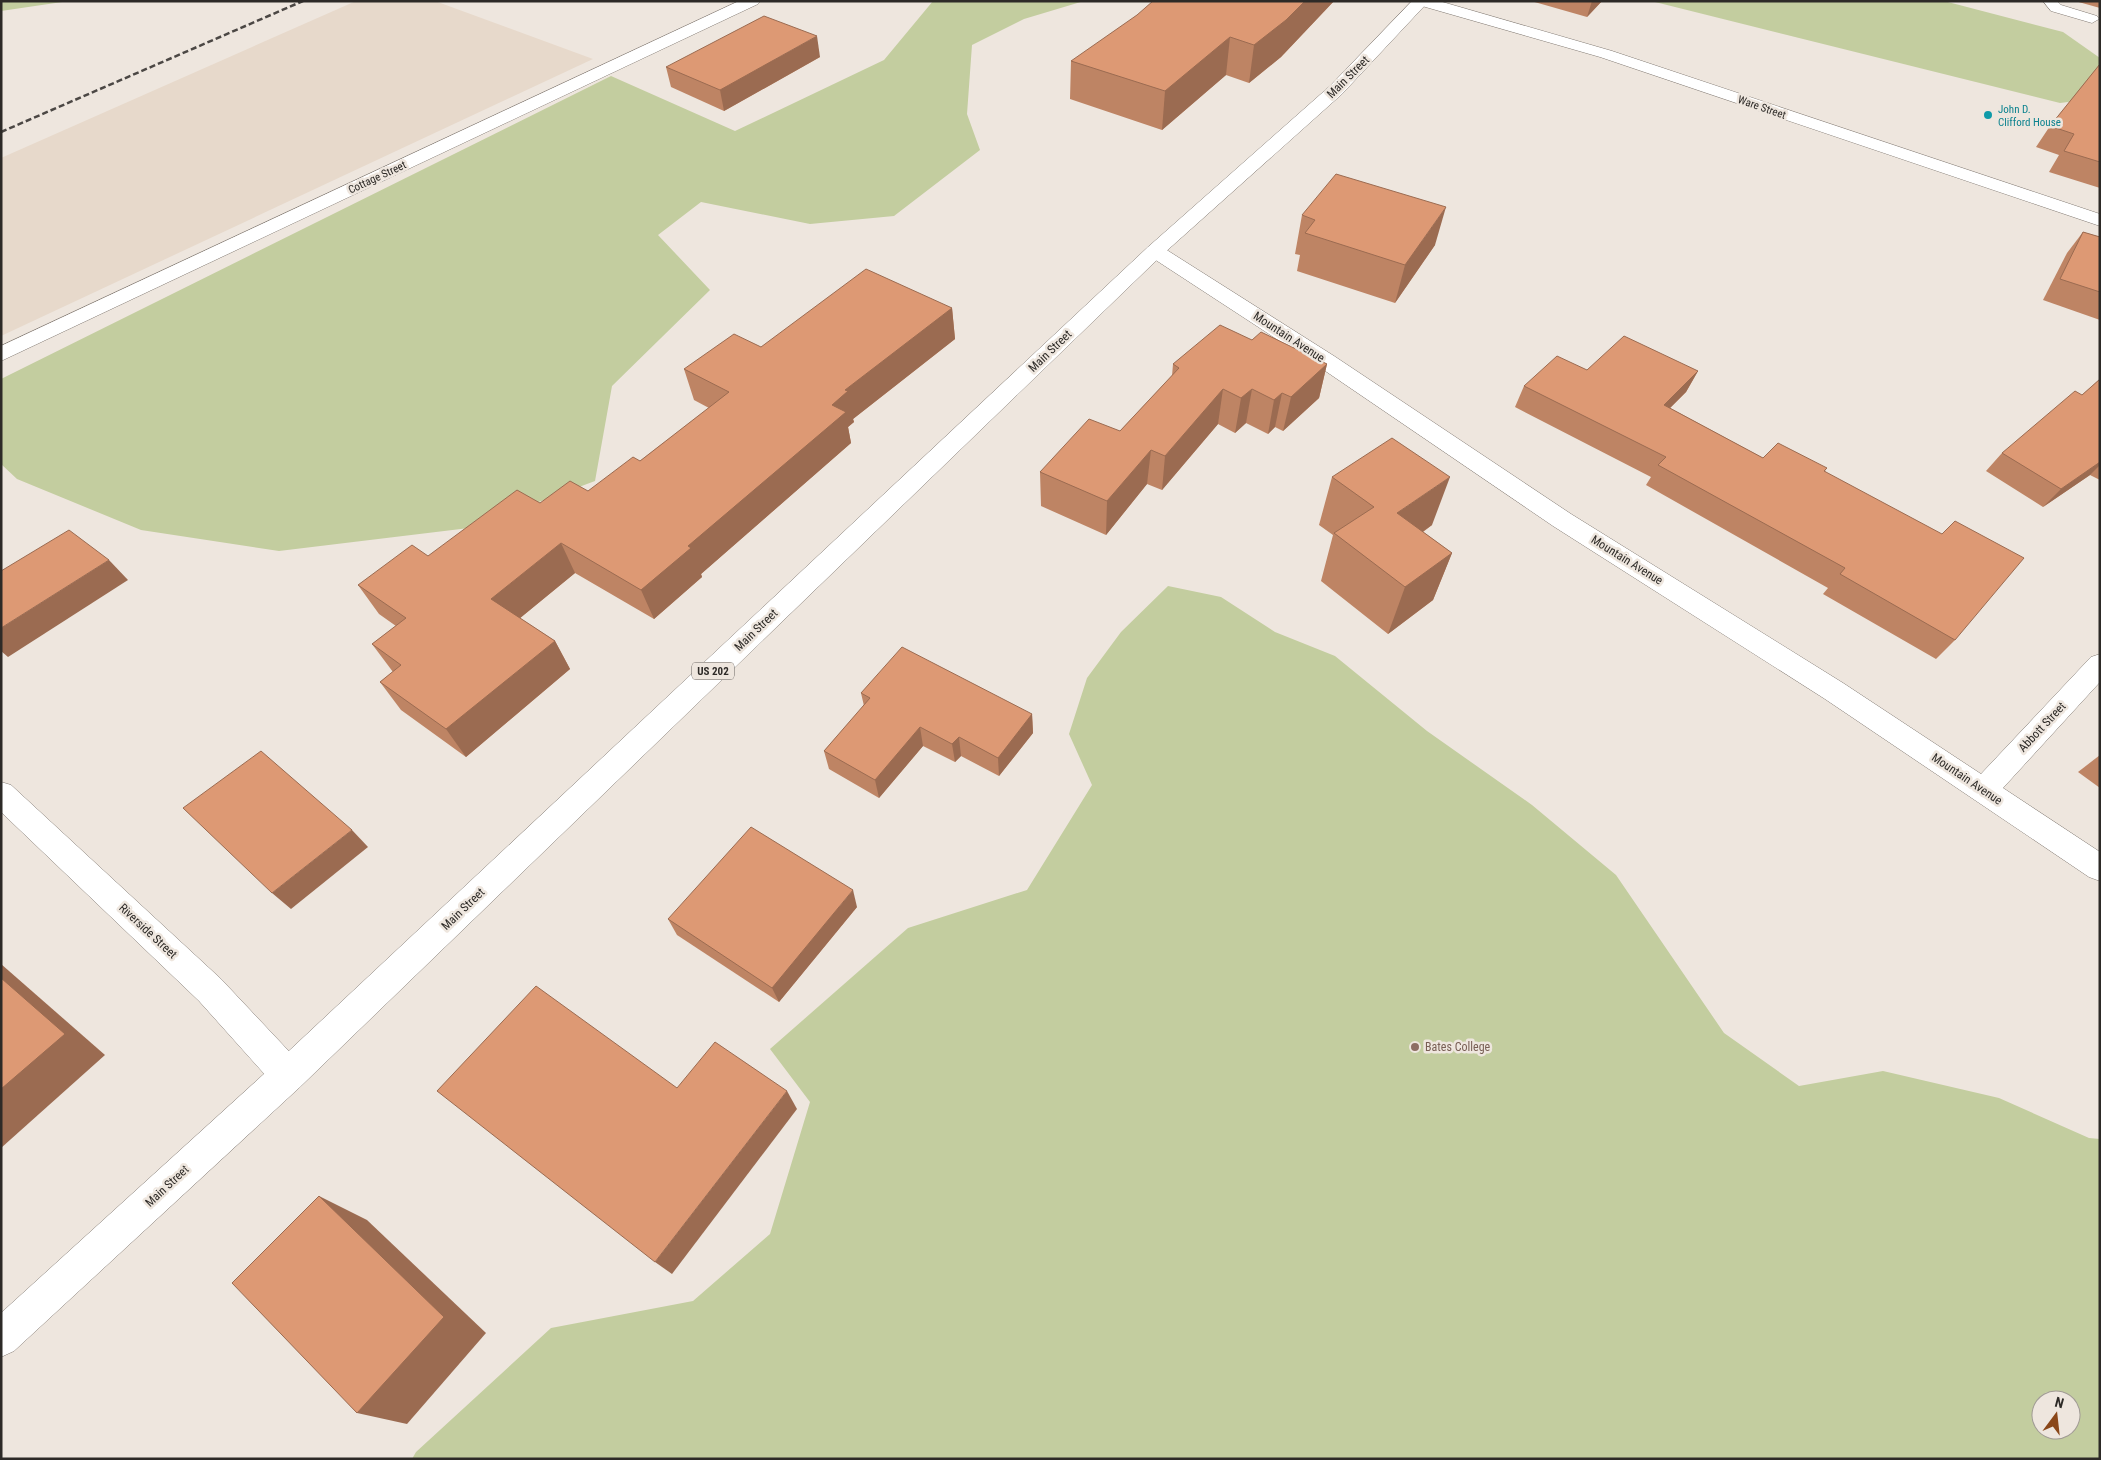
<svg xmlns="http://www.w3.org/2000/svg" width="2101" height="1460" viewBox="0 0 2101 1460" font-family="'Roboto Condensed',sans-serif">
	<rect width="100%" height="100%" fill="#eee6de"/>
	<!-- built -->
	<polygon fill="#e7d9cb" points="356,1 435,1 593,59 1,336 1,158"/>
	<!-- green -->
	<g fill="#c3cd9f" fill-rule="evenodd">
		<polygon points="1,1 69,1 1,11"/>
		<polygon points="933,1 1084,1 1024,19 972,45 967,114 980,150 894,216 810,224 701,202 658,235 710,290 612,386 595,481 469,528 279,551 141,530 17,479 1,464 1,379 611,76 735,131 884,60"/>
		<polygon points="1651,1 1944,1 2063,32 2100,58 2100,98 2060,103"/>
		<path d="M1168 586 1221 597 1275 632 1335 656 1427 731 1532 805 1616 875 1724 1033 1799 1086 1883 1071 1999 1098 2089 1138 2100 1139V1459H412L416 1452 551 1328 693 1301 770 1234 810 1102 770 1049 908 928 1027 890 1092 785 1069 734 1087 678 1121 632ZM2041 1400H2071V1430H2041Z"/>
	</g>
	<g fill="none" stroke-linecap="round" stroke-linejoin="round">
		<!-- service casing -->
		<g stroke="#827a73" stroke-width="1">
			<polygon id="service" points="2043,1 2057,1 2061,5 2097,16 2099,19 2092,23 2051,11"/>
		</g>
		<!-- minor casing -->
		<g stroke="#827a73" stroke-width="1">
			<g id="minor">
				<polygon points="739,1 760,1 758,4 1,361 1,346"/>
				<polygon points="1413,1 1439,1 1612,51 2100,214 2100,226 1600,57 1415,4"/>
				<polygon points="1155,245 1162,247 1334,356 1571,514 1843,683 1981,774 2091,657 2100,654 2100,682 2003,788 2100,852 2100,881 2089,877 1825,699 1553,526 1318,366 1148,255 1145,251 1148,247"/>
			</g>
		</g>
		<!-- tertiary casing -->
		<g stroke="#827a73" stroke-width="1">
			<polygon id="tertiary" points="1,782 11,785 221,979 300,1063 305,1075 300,1087 288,1091 276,1087 199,1001 1,812"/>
		</g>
		<!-- trunk casing -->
		<g stroke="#827a73" stroke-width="1">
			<polygon id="trunk" points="1412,1 1429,1 1342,94 1162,255 300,1087 14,1351 1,1357 1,1313 276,1063 1148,247 1330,86"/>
		</g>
		<!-- service -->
		<use href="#service" fill="#fff" fill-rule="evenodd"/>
		<!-- minor -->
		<use href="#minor" fill="#fff" fill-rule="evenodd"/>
		<!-- tertiary -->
		<use href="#tertiary" fill="#fff" fill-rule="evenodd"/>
		<!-- trunk -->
		<use href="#trunk" fill="#fff" fill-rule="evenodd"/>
		<!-- rail -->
		<polyline stroke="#4b4744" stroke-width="2.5" stroke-dasharray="6 3" stroke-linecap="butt" points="1,132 303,1"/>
	</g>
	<!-- wall -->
	<g fill="#be8464">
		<polygon points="1334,1 1281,57 1249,83 1226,75 1162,130 1070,99 1071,61"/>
		<polygon points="1531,1 1602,1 1587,17"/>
		<polygon points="2075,1 2100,1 2100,8"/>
		<polygon points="820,57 724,111 671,87 666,67"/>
		<polygon points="2100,64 2100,188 2049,172 2059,155 2036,147 2050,126"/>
		<polygon points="1302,215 1435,245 1395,303 1297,271 1300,255 1295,254"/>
		<polygon points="2083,232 2100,237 2100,320 2043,300 2067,253"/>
		<polygon points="952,308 955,339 853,419 854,422 848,427 851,443 701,574 702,577 654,619 575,573 520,618 555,641 570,669 466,757 401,710 380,682 393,672 372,644 396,626 379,614 358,585 428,556 540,503 588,491 640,461 709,408 694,400 684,369 761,347"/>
		<polygon points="1252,340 1327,364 1319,398 1283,431 1275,427 1268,434 1246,423 1235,433 1218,424 1162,490 1147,484 1106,535 1041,506 1040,472 1120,431 1172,376 1173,364"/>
		<polygon points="1587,370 1698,371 1686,392 1670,408 1763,458 1827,468 1825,471 1955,640 1936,659 1823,594 1828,588 1646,485 1651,477 1515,407 1524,386"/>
		<polygon points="2100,379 2100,480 2090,475 2043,507 1986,471 2002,453 2082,395"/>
		<polygon points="1332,477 1432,525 1423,532 1452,553 1433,600 1388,634 1321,581 1333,535 1319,525"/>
		<polygon points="861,693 1032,714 1033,733 999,776 961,756 955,762 923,746 879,798 829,769 824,751 864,706"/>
		<polygon points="2100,755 2100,788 2078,772"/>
		<polygon points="857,907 779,1002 677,935 668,919"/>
	</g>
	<!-- shaded-wall -->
	<g fill="#9b6b51">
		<polygon points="1305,1 1334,1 1281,57 1249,83 1254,45"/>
		<polygon points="1592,1 1602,1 1587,17"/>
		<polygon points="817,36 820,57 724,111 720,90"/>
		<polygon points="1230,37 1226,75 1162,130 1165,91"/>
		<polygon points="1446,207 1435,245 1395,303 1405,265"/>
		<polygon points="952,308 955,339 853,419 854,422 848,427 851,443 701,574 702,577 654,619 641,590 688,546 832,405 845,390"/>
		<polygon points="1327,364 1319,398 1283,431 1291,397"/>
		<polygon points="1698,371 1686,392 1652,426 1664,405"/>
		<polygon points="1223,389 1218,424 1162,490 1165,456"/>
		<polygon points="1252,389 1246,423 1235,433 1241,398"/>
		<polygon points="1282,393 1275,427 1268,434 1274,400"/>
		<polygon points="1151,450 1147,484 1106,535 1107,501"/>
		<polygon points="2100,462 2100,465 2090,475 2043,507 2061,489"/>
		<polygon points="1450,477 1432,525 1381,561 1397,513"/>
		<polygon points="561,543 575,573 508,628 491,599"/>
		<polygon points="1452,553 1433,600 1388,634 1405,587"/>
		<polygon points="109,560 128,580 8,657 1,651 1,628"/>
		<polygon points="555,641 570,669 466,757 446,729"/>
		<polygon points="1032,714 1033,733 999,776 998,758"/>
		<polygon points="920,727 923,746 879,798 875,780"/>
		<polygon points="959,737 961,756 955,762 952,744"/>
		<polygon points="352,830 368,847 291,909 272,893"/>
		<polygon points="853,890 857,907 779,1002 772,988"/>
		<polygon points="1,964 105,1055 1,1148"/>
		<polygon points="787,1091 797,1109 672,1274 655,1262"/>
		<polygon points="319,1196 367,1220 486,1333 407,1424 357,1413"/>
	</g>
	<!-- building -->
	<g fill="#dd9974" stroke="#9b6b51">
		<polygon points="1153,1 1305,1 1286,20 1254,45 1230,37 1165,91 1071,61 1137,15"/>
		<polygon points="764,16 817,36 720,90 666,67"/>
		<polygon points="2100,64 2100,162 2064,151 2074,134 2050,126"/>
		<polygon points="1336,174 1446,207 1405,265 1305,233 1315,220 1302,215"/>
		<polygon points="2083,232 2100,237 2100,292 2060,279"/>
		<polygon points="866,269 952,308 845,390 848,391 832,405 846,412 688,546 691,548 641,590 561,543 491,599 555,641 446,729 380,682 401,665 372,644 406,618 358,585 412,545 428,556 517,490 540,503 570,481 588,491 633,457 640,461 729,392 684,369 734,334 761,347"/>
		<polygon points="1220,325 1252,340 1261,332 1327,364 1291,397 1282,393 1274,400 1252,389 1241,398 1223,389 1165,456 1151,450 1107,501 1040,472 1089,419 1120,431 1179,368 1173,364"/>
		<polygon points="1624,336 1698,371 1664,405 1763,458 1778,443 1827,468 1824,471 1942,534 1955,521 2024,558 1955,640 1840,574 1845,568 1658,465 1666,457 1524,386 1557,356 1587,370"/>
		<polygon points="2100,379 2100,462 2061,489 2002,453 2075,391 2082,395"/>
		<polygon points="1392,438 1450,477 1397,513 1452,553 1405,587 1334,533 1374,507 1332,477"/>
		<polygon points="69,530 109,560 1,628 1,571"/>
		<polygon points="902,647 1032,714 998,758 959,737 952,744 920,727 875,780 824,751 870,698 861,693"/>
		<polygon points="261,751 352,830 272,893 183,808"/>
		<polygon points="751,827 853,890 772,988 668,919"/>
		<polygon points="1,978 65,1034 1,1089"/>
		<polygon points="536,986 677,1088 715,1042 787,1091 655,1262 437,1091"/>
		<polygon points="319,1196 444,1317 357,1413 232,1283"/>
	</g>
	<!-- markers -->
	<circle fill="#0f9aa8" stroke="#eee6de" stroke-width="2" cx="1988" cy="115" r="5"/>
	<circle fill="#8d6e63" stroke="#eee6de" stroke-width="2" cx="1415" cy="1047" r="5"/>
	<g text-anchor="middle" stroke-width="5" stroke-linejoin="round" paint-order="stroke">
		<!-- far-street labels -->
		<g font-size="11" fill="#2d2a27" stroke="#eee6de">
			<text transform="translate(1762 107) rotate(19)" y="4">Ware Street</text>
			<text transform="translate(377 177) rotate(-25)" y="4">Cottage Street</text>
		</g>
		<!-- far-culture labels -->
		<g font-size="11" fill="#0d838f" stroke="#eee6de" text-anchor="start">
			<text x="1998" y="113">John D.<tspan x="1998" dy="13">Clifford House</tspan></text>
		</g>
		<!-- shield labels -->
		<rect fill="#eee6de" stroke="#67625e" stroke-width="1" x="692" y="662.5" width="42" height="17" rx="4"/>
		<g font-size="11" font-weight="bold" fill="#2d2a27">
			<text x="713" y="675">US 202</text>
		</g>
		<!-- street labels -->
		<g font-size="12" fill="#2d2a27" stroke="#eee6de">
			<text transform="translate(1348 77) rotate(-45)" y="4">Main Street</text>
			<text transform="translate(1289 337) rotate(33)" y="4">Mountain Avenue</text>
			<text transform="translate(1050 351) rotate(-44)" y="4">Main Street</text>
			<text transform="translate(1627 560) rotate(32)" y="4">Mountain Avenue</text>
			<text transform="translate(756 630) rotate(-44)" y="4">Main Street</text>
			<text transform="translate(2042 727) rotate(-47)" y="4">Abbott Street</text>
			<text transform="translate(1967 779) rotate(34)" y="4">Mountain Avenue</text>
			<text transform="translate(463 909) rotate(-44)" y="4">Main Street</text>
			<text transform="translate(148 931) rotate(43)" y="4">Riverside Street</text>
			<text transform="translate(167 1186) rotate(-43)" y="4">Main Street</text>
		</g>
		<!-- education labels -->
		<g font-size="12" fill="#785e54" stroke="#eee6de" text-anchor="start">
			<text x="1425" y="1051">Bates College</text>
		</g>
	</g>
	<!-- border -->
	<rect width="2101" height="1460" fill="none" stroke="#2d2a27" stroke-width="5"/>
	<!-- north arrow -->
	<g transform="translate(2056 1415) rotate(15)"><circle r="24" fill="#eee6de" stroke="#a19b95"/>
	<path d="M0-4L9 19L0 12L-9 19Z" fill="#8a4719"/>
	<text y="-8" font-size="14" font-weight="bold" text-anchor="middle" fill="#2d2a27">N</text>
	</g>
</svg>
